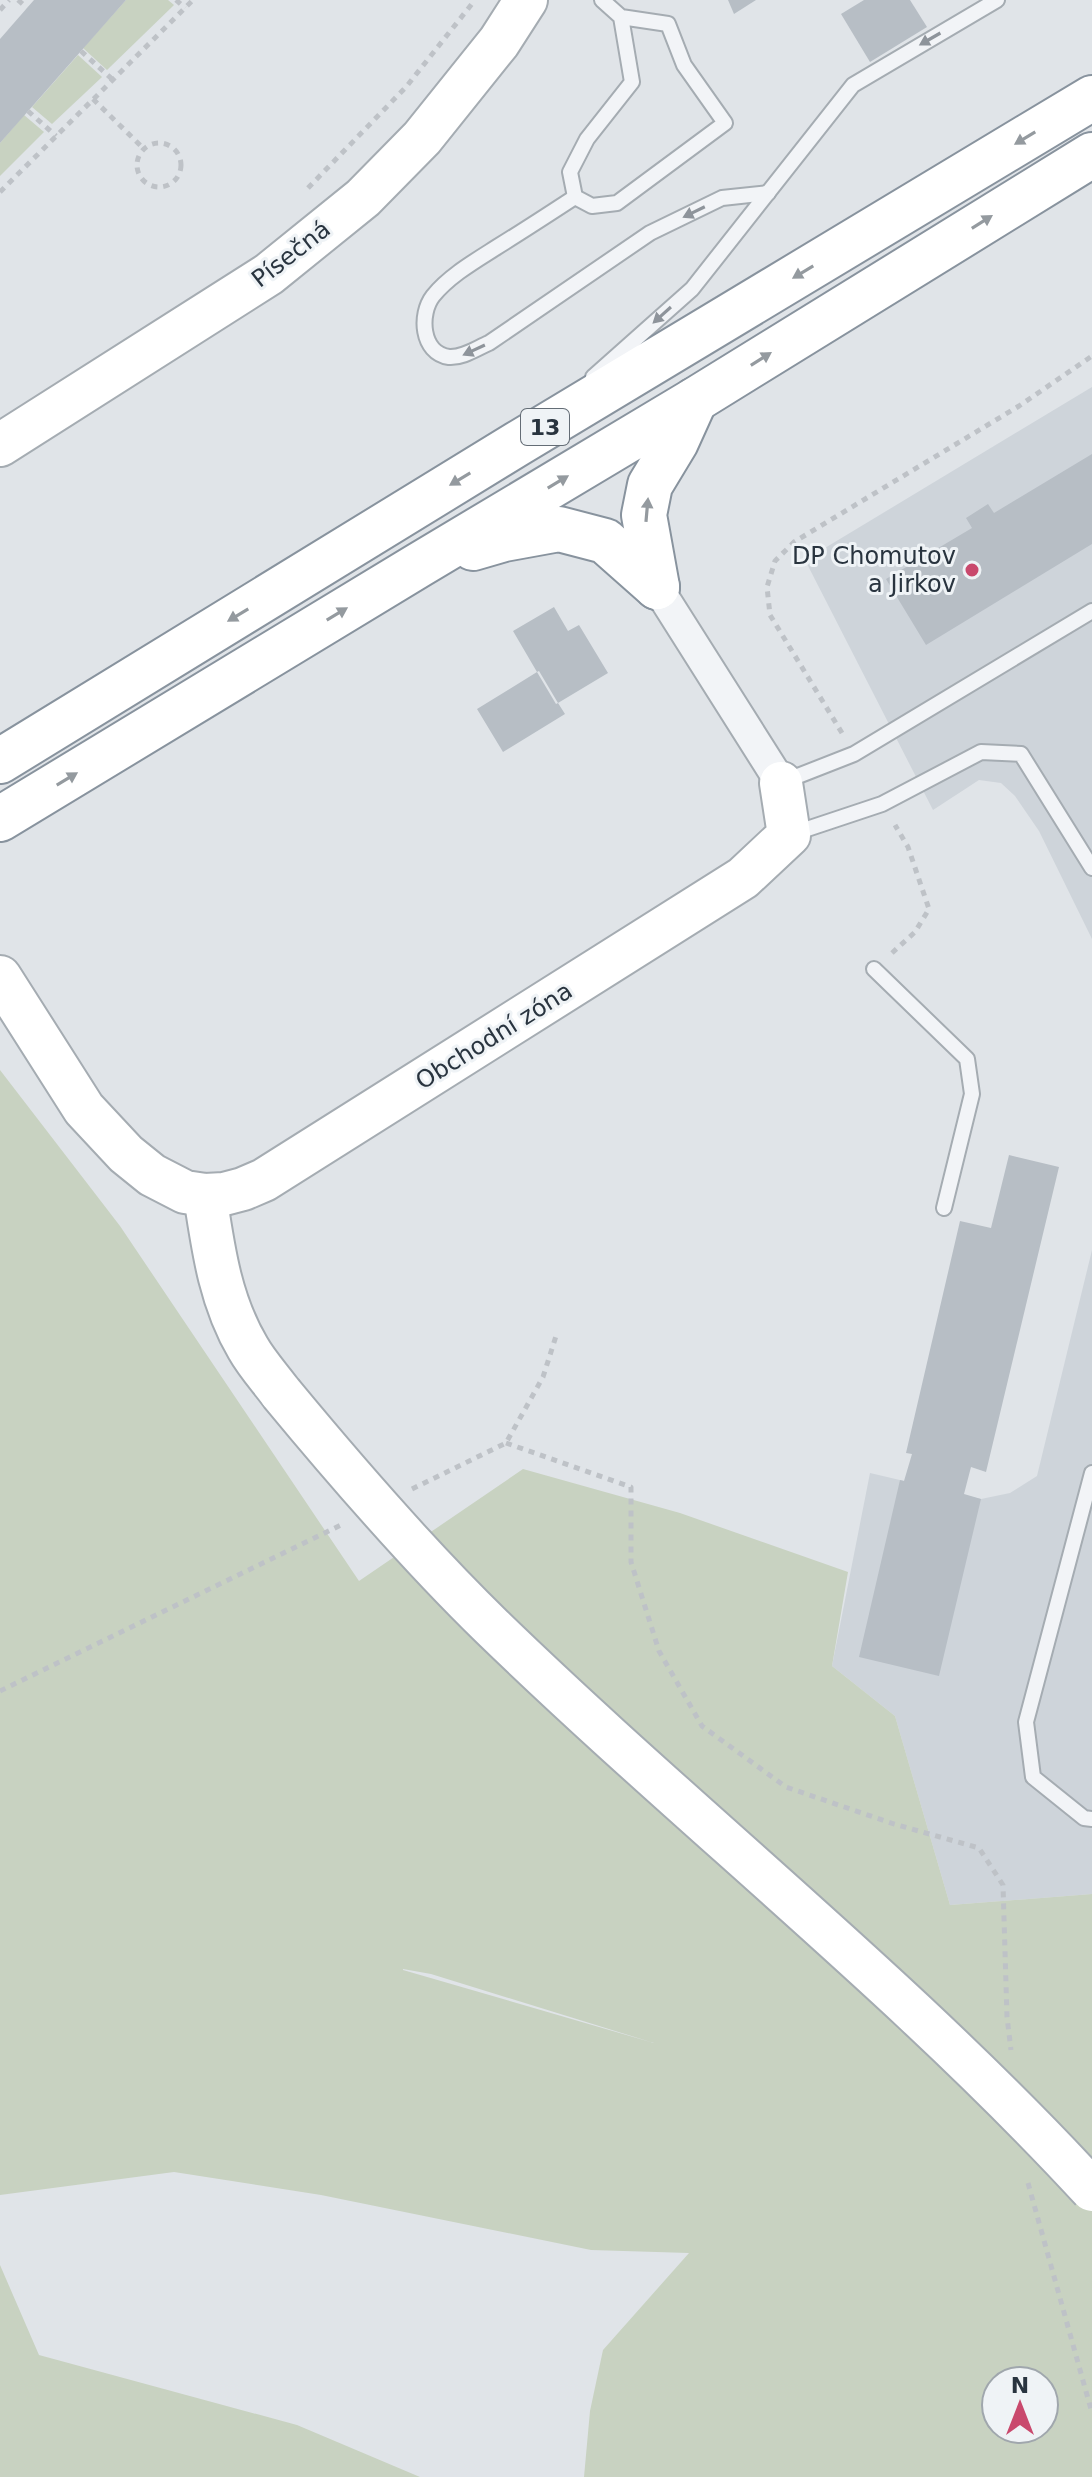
<svg xmlns="http://www.w3.org/2000/svg" width="1092" height="2477" viewBox="0 0 1092 2477" font-family="'DejaVu Sans',sans-serif">
	<rect width="100%" height="100%" fill="#e0e4e8"/>
	<!-- built -->
	<g fill="#ced4da">
		<polygon points="1092,387 1092,939 1039,831 1015,796 1001,783 979,780 933,810 805,560"/>
		<polygon points="1092,1250 1092,1894 950,1905 895,1716 832,1666 870,1473 981,1499 1010,1493 1037,1476"/>
	</g>
	<!-- green -->
	<g fill="#c8d2c1" fill-rule="evenodd">
		<polygon points="126,0 168,0 174,5 107,70 83,48"/>
		<polygon points="78,55 102,77 52,124 32,107"/>
		<polygon points="24,115 44,132 0,176 0,143"/>
		<path d="M0 1070 120 1226 359 1581 523 1469 680 1513 848 1572 832 1666 895 1716 950 1905 1092 1894V2477H584L590 2411 603 2350 689 2253 591 2250 321 2195 174 2172 0 2195ZM403 1969 431 1974 654 2043 403 1970ZM996 2381H1044V2429H996Z"/>
		<polygon points="0,2265 39,2355 297,2425 420,2477 0,2477"/>
	</g>
	<!-- building -->
	<g fill="#b7bec5">
		<polygon points="34,0 126,0 0,143 0,39"/>
		<polygon points="728,0 756,0 734,14"/>
		<polygon points="864,0 910,0 927,27 870,62 841,14"/>
		<polygon points="1092,454 1092,544 926,645 886,579 972,528 966,518 988,504 994,513"/>
		<polygon points="554,607 568,631 579,625 608,673 558,703 539,671 537,672 556,704 558,703 565,714 503,752 477,709 537,672 513,631"/>
		<polygon points="1009,1155 1059,1167 986,1472 971,1467 964,1494 981,1499 939,1676 859,1657 900,1480 904,1481 912,1454 906,1453 960,1221 991,1228"/>
	</g>
	<g fill="none" stroke-linecap="round" stroke-linejoin="round">
		<!-- lane casing -->
		<g stroke="#a5acb2" stroke-width="18">
			<g id="lane">
				<polyline points="602,0 621,17 632,82 587,139 570,172 575,197 592,206 617,203 725,123 684,65 668,24 621,17"/>
				<path d="M575 197C549 214 523 231 497 247 475 261 449 276 433 296 419 314 421 353 449 357 463 358 477 348 489 343L650 233 722 198 768 193"/>
				<polyline points="593,377 692,289 853,85 997,0"/>
				<polyline points="785,781 854,754 1092,611"/>
				<polyline points="792,834 882,804 981,752 1021,754 1092,868"/>
				<polyline points="874,969 967,1059 972,1094 944,1208"/>
				<polyline points="1092,1473 1026,1722 1033,1777 1084,1818 1092,1819"/>
			</g>
		</g>
		<!-- street casing -->
		<g stroke="#a5acb2" stroke-width="34">
			<polyline id="street" points="657,587 781,783"/>
		</g>
		<!-- secondary casing -->
		<g stroke="#a5acb2" stroke-width="46">
			<g id="secondary">
				<polyline points="0,445 269,274 363,198 422,138 499,42 526,0"/>
				<polyline points="0,977 84,1109 126,1154 152,1175 185,1192 205,1195 224,1194 243,1189 264,1180 743,878 789,835 781,783"/>
				<path d="M205 1195C213 1248 220 1301 248 1348 257 1364 270 1378 281 1393"/>
			</g>
		</g>
		<!-- highway casing -->
		<g stroke="#88939e" stroke-width="48">
			<g id="highway">
				<polyline points="473,548 504,539 559,529 605,541 657,587"/>
				<polyline points="657,587 644,515 650,485 676,442 695,400"/>
				<polyline points="0,761 517,444 1092,98"/>
				<polyline points="0,819 419,565 695,400 1092,155"/>
			</g>
		</g>
		<!-- path -->
		<g stroke="#bec2c7" stroke-width="5" stroke-dasharray="6 6" stroke-linecap="butt">
			<polyline points="18,0 27,8"/>
			<polyline points="176,0 185,8"/>
			<polyline points="0,10 9,0"/>
			<polyline points="81,51 113,80"/>
			<polyline points="93,99 143,148"/>
			<polyline points="28,111 56,136"/>
			<circle cx="159" cy="165" r="22"/>
			<polyline points="308,188 406,87 475,0"/>
			<polyline points="0,192 193,0"/>
			<polyline points="842,733 770,615 767,587 775,561 794,542 1019,406 1092,356"/>
			<polyline points="892,953 915,932 929,909 908,847 895,825"/>
			<polyline points="506,1443 631,1487 631,1562 659,1651 702,1726 786,1787 894,1824 979,1848 1003,1885 1007,2017 1011,2050"/>
			<polyline points="412,1489 506,1443 543,1377 556,1336"/>
			<polyline points="0,1691 343,1524"/>
			<polyline points="1028,2183 1092,2413"/>
		</g>
		<!-- lane -->
		<use href="#lane" stroke="#f2f4f7" stroke-width="14"/>
		<!-- street -->
		<use href="#street" stroke="#f2f4f7" stroke-width="30"/>
		<!-- secondary -->
		<use href="#secondary" stroke="#fff" stroke-width="42"/>
		<!-- highway -->
		<use href="#highway" stroke="#fff" stroke-width="44"/>
		<!-- secondary-bridge casing -->
		<g stroke="#a5acb2" stroke-width="46" stroke-linecap="butt">
			<path id="secondary-bridge" d="M281 1393C348 1474 417 1554 492 1627 689 1818 906 1988 1092 2190"/>
		</g>
		<!-- secondary-bridge -->
		<use href="#secondary-bridge" stroke="#fff" stroke-width="42"/>
	</g>
	<!-- one-way arrows -->
	<defs><path id="oneway-solid" d="M-6-.8H1V-3.2L6.5 0L1 3.2V.8H-6Z" transform="scale(2)"/></defs>
	<g fill="#8e949b">
		<use href="#oneway-solid" transform="translate(930 39) rotate(150)"/>
		<use href="#oneway-solid" transform="translate(694 212) rotate(154)"/>
		<use href="#oneway-solid" transform="translate(662 315) rotate(138)"/>
		<use href="#oneway-solid" transform="translate(474 350) rotate(155)"/>
	</g>
	<g fill="#949a9f">
		<use href="#oneway-solid" transform="translate(1025 138) rotate(149)"/>
		<use href="#oneway-solid" transform="translate(982 222) rotate(-32)"/>
		<use href="#oneway-solid" transform="translate(803 272) rotate(149)"/>
		<use href="#oneway-solid" transform="translate(761 359) rotate(-32)"/>
		<use href="#oneway-solid" transform="translate(460 479) rotate(149)"/>
		<use href="#oneway-solid" transform="translate(558 482) rotate(-31)"/>
		<use href="#oneway-solid" transform="translate(647 510) rotate(-85)"/>
		<use href="#oneway-solid" transform="translate(337 614) rotate(-31)"/>
		<use href="#oneway-solid" transform="translate(238 615) rotate(149)"/>
		<use href="#oneway-solid" transform="translate(67 779) rotate(-31)"/>
	</g>
	<!-- markers -->
	<circle fill="#c9496d" stroke="#eff3f6" stroke-width="3" cx="972" cy="570" r="8"/>
	<g text-anchor="middle" stroke-width="6" stroke-linejoin="round" paint-order="stroke">
		<!-- shield labels -->
		<rect fill="#eff3f6" stroke="#646d76" stroke-width="2" x="521" y="409" width="48" height="36" rx="6"/>
		<g font-size="22" font-weight="bold" fill="#29343f">
			<text x="545" y="435">13</text>
		</g>
		<!-- street labels -->
		<g font-size="24" fill="#29343f" stroke="#eff3f6">
			<text transform="translate(291 254) rotate(-38)" y="8">Písečná</text>
			<text transform="translate(494 1036) rotate(-32)" y="8">Obchodní zóna</text>
		</g>
		<!-- poi labels -->
		<g font-size="24" fill="#29343f" stroke="#eff3f6" text-anchor="end">
			<text x="956" y="564">DP Chomutov<tspan x="956" dy="28">a Jirkov</tspan></text>
		</g>
	</g>
	<!-- north arrow -->
	<g transform="translate(1020 2405)"><circle r="38" fill="#eff3f6" stroke="#a0a7ad" stroke-width="2"/>
	<path d="M0-6L14 30L0 20L-14 30Z" fill="#c9496d"/>
	<text y="-12" font-size="22" font-weight="bold" text-anchor="middle" fill="#29343f">N</text>
	</g>
</svg>
